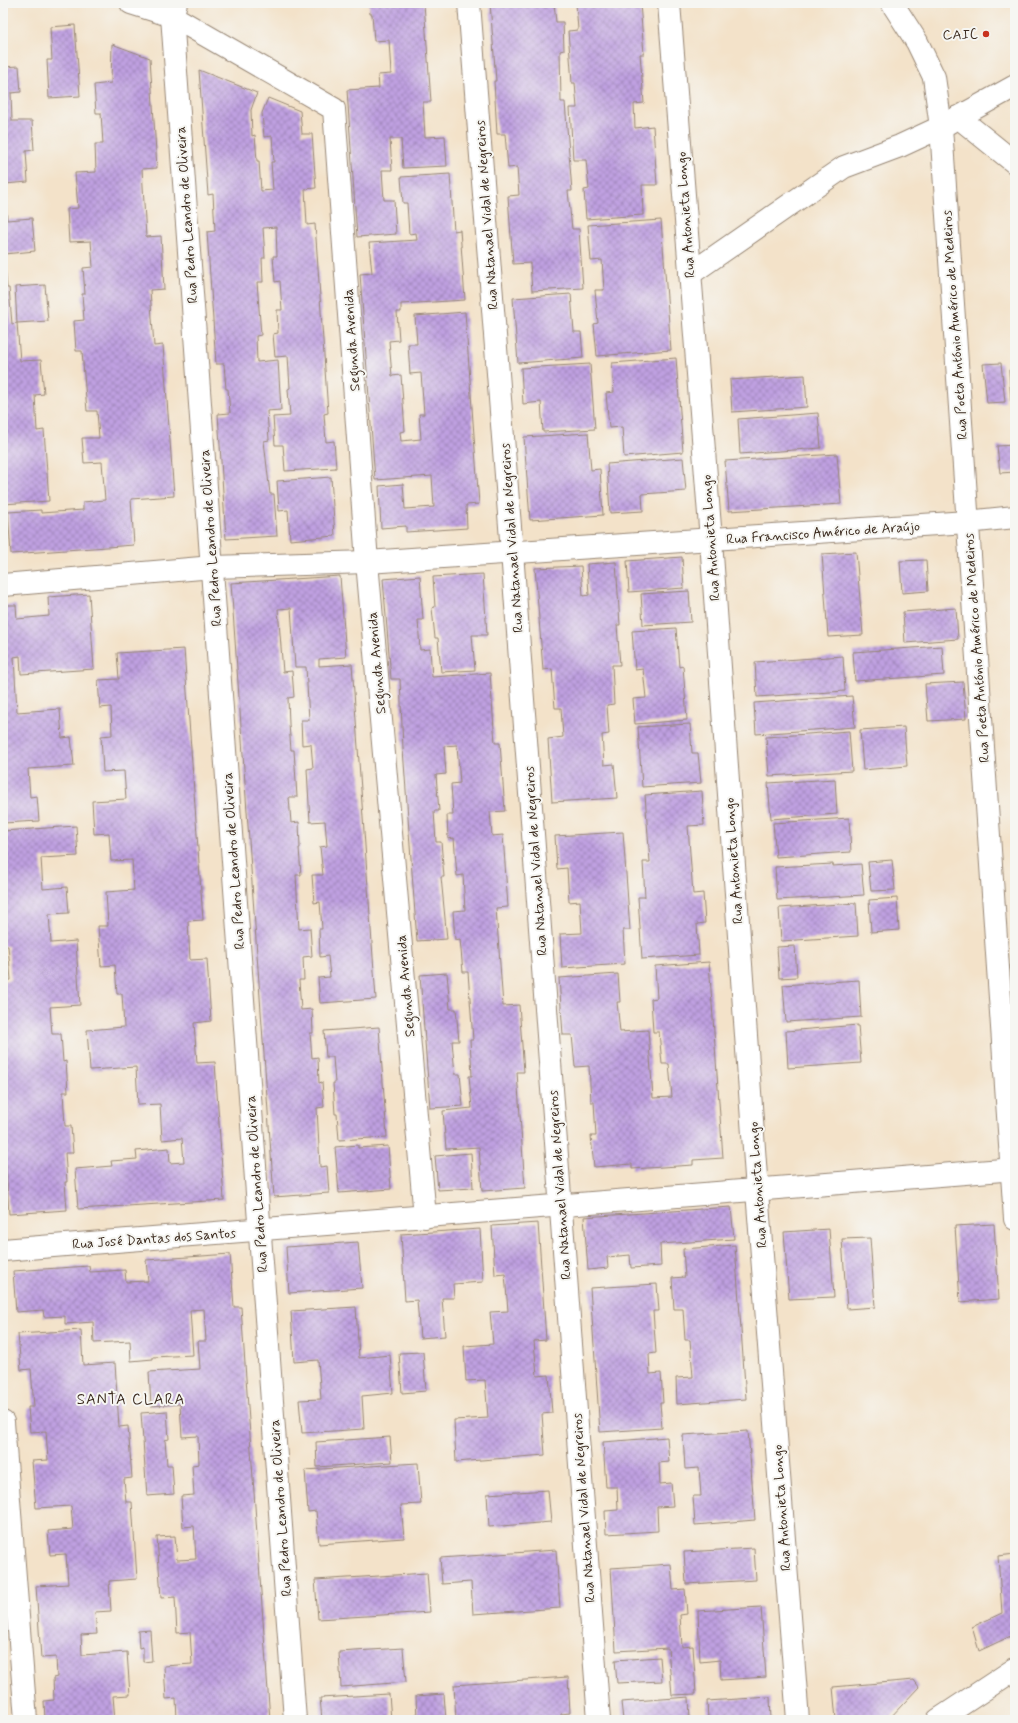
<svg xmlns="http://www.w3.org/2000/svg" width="1018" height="1723" viewBox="0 0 1018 1723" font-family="Mynerve,sans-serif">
	<defs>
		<pattern id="building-cross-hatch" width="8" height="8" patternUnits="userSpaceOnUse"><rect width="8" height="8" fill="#bfa0e1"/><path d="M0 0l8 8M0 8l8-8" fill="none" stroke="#9c83b6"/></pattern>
	</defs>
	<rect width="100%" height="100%" fill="#f6f6f2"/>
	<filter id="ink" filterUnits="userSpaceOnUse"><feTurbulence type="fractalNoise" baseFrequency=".025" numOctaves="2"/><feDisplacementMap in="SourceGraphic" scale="8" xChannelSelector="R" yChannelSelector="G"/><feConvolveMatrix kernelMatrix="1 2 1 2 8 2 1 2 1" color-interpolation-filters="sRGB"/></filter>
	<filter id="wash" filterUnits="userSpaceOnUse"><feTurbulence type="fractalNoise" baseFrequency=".012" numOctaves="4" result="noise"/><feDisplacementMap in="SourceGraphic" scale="16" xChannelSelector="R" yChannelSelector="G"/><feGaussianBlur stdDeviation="0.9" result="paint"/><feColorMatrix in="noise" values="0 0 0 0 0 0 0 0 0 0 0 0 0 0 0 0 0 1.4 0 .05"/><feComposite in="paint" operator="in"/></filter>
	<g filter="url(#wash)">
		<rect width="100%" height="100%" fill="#f3e2c9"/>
		<g id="blocks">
			<!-- building -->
			<g fill="url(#building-cross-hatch)">
				<polygon points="369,3 424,3 431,102 423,102 425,137 445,136 447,166 403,168 401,139 390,139 392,170 382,170 384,200 394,200 396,234 357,237 347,90 379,88 378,75 391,74 389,40 374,41 372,14 370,14"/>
				<polygon points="490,3 554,3 556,22 563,22 564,50 560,51 561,102 565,102 572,191 568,191 572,229 579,229 583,288 532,291 530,263 513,264 508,196 519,195 517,167 508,168 505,134 497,134 494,81 496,81"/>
				<polygon points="576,3 640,3 644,54 640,54 644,103 634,104 635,128 653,126 657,185 642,185 643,215 586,219 584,190 589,189 586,160 573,160 570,108 577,108 575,83 572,83 568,31 578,30"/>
				<polygon points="75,25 80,96 49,98 47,60 52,60 50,27"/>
				<polygon points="112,44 150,58 157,168 142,169 146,237 161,236 164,289 150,290 154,346 163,345 174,496 131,499 134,545 11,554 8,512 41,510 41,513 83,510 83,502 105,500 102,462 84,463 82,438 99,438 97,411 87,411 82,351 76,351 74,321 84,320 82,294 85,294 83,268 93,267 91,241 69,242 67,209 78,208 75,173 96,172 95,144 103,144 101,113 96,113 94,85 111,83"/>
				<polygon points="19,66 21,92 11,93 12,121 32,121 34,150 26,151 28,182 5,184 7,220 32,218 35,251 4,254 7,288 9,288 12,324 17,323 20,361 41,360 44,394 35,395 37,431 44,430 49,501 3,504 3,67"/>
				<polygon points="199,70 257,93 251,110 252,136 255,135 257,161 259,161 261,191 273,190 271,162 274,162 272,136 264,137 262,113 268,98 300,111 302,134 312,134 316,188 305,189 307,225 315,224 328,413 324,414 326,442 334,441 336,468 285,471 283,445 275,445 273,417 290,416 288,389 290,388 288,356 275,357 273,334 278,333 277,310 282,310 280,281 275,282 273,256 277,256 276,227 263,228 265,258 262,258 263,282 257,282 261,335 256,336 257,362 278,360 281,410 267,411 269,440 264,441 270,494 274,494 277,536 226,539 218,414 230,413 228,389 226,389 224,364 216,364 207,232 215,231 213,194 208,195"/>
				<polygon points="450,174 454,231 460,230 465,300 401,304 401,312 397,312 399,340 389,341 392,376 401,375 405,431 400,432 401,441 421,439 419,414 424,414 421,373 410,374 408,344 417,344 415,316 465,312 479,504 466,505 467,528 406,532 406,526 381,528 379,486 403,484 405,509 434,507 432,476 375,480 360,274 372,273 369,243 417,240 416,233 409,234 407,203 403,203 401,177"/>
				<polygon points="661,220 671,350 597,356 594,324 598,323 595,290 604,290 602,260 591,261 588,225"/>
				<polygon points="45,285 48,321 17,323 15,287"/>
				<polygon points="571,294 574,332 581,332 583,358 518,363 513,298"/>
				<polygon points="676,358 683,452 624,457 622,427 609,428 606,393 614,392 612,363"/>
				<polygon points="1001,363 1005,402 987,403 983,364"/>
				<polygon points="590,364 595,429 543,432 541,402 523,404 521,368"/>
				<polygon points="1015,369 1015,401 1011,401 1009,370"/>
				<polygon points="805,375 807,407 732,412 730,380"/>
				<polygon points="818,413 821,448 740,454 738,419"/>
				<polygon points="588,433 591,470 600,469 603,515 530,520 524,437"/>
				<polygon points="1015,445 1015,472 1000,473 997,446"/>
				<polygon points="837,454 841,504 729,511 725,461"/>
				<polygon points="683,458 686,491 642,494 643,511 610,513 607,464"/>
				<polygon points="331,477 335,536 290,540 288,510 279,511 277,481"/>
				<polygon points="856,552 863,635 828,637 822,554"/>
				<polygon points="682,557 684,588 629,592 627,561"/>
				<polygon points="926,560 928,591 902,593 900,561"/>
				<polygon points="616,562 620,625 617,625 620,665 612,665 614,704 607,705 609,734 602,735 604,765 614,764 617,798 552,802 548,739 563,737 561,708 555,708 552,669 543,670 535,568 581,566 583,596 589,595 587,564"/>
				<polygon points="483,574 487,635 472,635 475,670 441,672 438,638 435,638 432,608 435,607 433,577"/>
				<polygon points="340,576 346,657 319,659 319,666 352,664 376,999 320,1003 318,978 330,977 328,956 320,957 319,929 322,929 320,902 314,903 312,875 323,875 320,847 327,846 325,821 310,822 307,769 313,768 311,744 302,745 301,720 309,720 306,667 295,667 291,608 278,609 283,672 292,671 294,697 288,698 289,724 291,750 294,750 297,797 289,797 291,823 299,822 300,848 299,848 301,875 296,875 299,929 310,928 312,956 303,957 304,980 299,980 301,1010 312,1009 313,1033 310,1033 312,1058 318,1057 319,1083 322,1082 324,1107 317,1108 320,1167 327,1166 329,1193 274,1197 231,583"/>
				<polygon points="420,576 423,620 418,620 420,650 430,649 432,677 490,673 495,743 500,743 505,811 490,812 492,836 503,835 508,907 496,908 503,1006 519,1005 524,1072 517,1072 525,1188 482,1191 479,1147 446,1149 443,1111 472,1108 469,1076 472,1076 470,1040 473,1040 468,972 463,972 460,939 455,940 453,911 465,910 463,875 457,876 454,838 448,839 447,815 453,815 451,784 460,783 457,745 444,746 446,774 436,775 439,811 434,811 436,842 441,842 444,877 441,877 447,939 417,941 403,749 400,679 391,679 383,579"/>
				<polygon points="689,591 691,622 643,625 641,594"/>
				<polygon points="89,594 94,669 21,674 20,656 14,657 17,712 60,709 62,738 71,737 74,766 28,769 30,797 37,796 39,821 3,823 3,605 16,605 17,619 49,616 48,597"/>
				<polygon points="956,608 958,639 905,643 903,612"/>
				<polygon points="676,628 679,667 683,666 687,720 635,724 633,699 646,698 643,669 635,670 632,631"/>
				<polygon points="942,646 944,675 855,681 853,652"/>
				<polygon points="184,649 203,920 188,921 190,960 207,959 211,1021 194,1023 197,1063 215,1062 224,1200 78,1209 75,1169 112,1166 111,1161 137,1159 136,1151 169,1148 170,1163 184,1162 182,1138 162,1140 160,1104 138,1105 136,1067 90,1070 87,1030 124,1027 122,994 117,994 115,965 101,966 98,926 108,926 106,892 134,890 132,860 111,861 109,833 94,834 92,801 126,799 124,771 103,772 101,736 112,735 111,707 100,708 98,680 119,679 117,653"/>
				<polygon points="843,656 845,691 757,697 755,662"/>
				<polygon points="963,682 966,719 928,721 925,684"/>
				<polygon points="852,696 855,727 756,734 754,703"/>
				<polygon points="690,724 692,753 698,753 701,783 642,787 638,727"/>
				<polygon points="904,727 907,766 863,770 860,730"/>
				<polygon points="849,731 852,771 769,776 766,737"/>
				<polygon points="835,779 837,814 771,819 768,783"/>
				<polygon points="702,791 704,825 688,826 693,894 703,893 705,923 697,924 699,955 642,959 638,897 645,897 643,862 650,862 645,795"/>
				<polygon points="849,818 851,852 776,857 773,823"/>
				<polygon points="76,826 78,856 41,858 43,889 67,887 69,913 49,914 51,943 76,941 78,976 80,1005 50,1007 52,1034 61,1034 63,1062 66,1061 68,1092 63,1092 65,1126 71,1126 73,1153 65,1153 67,1182 65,1182 67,1210 9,1214 3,1123 3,981 11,980 8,946 3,946 3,831"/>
				<polygon points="623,832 630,930 623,930 625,964 562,968 560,934 582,933 580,901 569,902 567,868 557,869 555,836"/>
				<polygon points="892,860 895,890 871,891 868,862"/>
				<polygon points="833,864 833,866 861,864 864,895 777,900 775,867"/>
				<polygon points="897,898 899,930 871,932 869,900"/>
				<polygon points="856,903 858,936 781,941 779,908"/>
				<polygon points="795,946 797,977 779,978 777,947"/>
				<polygon points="709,962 723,1158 693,1160 693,1165 632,1169 632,1164 594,1167 591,1136 596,1136 594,1102 591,1102 589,1066 575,1067 572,1035 563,1035 559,978 618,974 620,1002 617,1002 620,1032 648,1030 653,1098 672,1097 669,1064 662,1064 659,1032 653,1032 651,999 657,998 655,966"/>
				<polygon points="447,973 450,1009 456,1009 459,1041 452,1041 455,1074 460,1074 463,1106 430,1108 420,975"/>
				<polygon points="859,980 861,1017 786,1022 783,985"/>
				<polygon points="858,1025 861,1063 788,1068 786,1031"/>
				<polygon points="379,1027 387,1137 339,1140 337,1114 335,1114 333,1083 335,1083 333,1057 326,1057 324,1031"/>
				<polygon points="358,1145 358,1148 388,1146 391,1189 339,1193 335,1147"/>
				<polygon points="471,1153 473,1188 438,1190 435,1156"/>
				<polygon points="731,1207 734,1239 660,1244 661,1266 631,1268 630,1255 607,1257 608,1268 588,1270 584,1217"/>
				<polygon points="538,1223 546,1340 534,1341 537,1376 549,1375 552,1413 542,1414 545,1455 456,1462 454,1420 488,1418 485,1380 466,1381 464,1346 493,1344 490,1312 508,1311 505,1274 495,1275 492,1226"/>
				<polygon points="994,1224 999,1299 960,1302 955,1226"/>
				<polygon points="480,1229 483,1282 453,1284 454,1298 442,1298 445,1336 420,1338 417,1300 405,1301 401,1234"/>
				<polygon points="829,1229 834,1297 789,1299 784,1232"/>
				<polygon points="870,1238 875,1307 847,1309 842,1239"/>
				<polygon points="358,1242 362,1288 289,1293 286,1247"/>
				<polygon points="735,1245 746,1399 677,1404 676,1378 693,1377 690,1340 685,1340 683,1309 674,1309 672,1278 685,1277 683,1249"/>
				<polygon points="230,1254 234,1307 241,1307 270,1720 177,1720 176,1698 166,1699 164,1666 192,1664 190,1632 177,1633 175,1597 161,1598 157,1537 175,1536 177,1560 196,1559 194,1526 183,1527 181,1496 194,1495 192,1465 199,1464 198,1436 182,1437 180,1404 151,1406 149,1372 200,1369 198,1341 206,1341 204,1309 190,1310 193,1355 153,1357 153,1359 131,1361 130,1341 94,1343 93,1322 65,1324 65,1316 44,1317 43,1310 16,1312 13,1271 89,1266 90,1272 125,1270 126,1282 148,1281 146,1260"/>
				<polygon points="657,1284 659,1311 653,1311 656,1353 649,1354 650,1374 661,1373 663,1403 660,1403 662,1428 600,1432 590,1288"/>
				<polygon points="356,1307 359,1358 390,1355 393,1393 362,1396 364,1429 302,1433 299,1400 321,1399 318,1360 294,1362 291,1311"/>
				<polygon points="81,1330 83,1365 115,1363 119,1427 128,1426 132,1478 124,1479 126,1502 132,1502 137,1579 109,1581 111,1611 95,1612 97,1634 81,1635 82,1655 127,1652 130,1695 113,1696 115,1720 45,1720 44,1701 54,1700 53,1678 57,1677 56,1657 41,1658 36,1586 68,1584 66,1554 50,1555 48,1531 73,1529 71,1506 36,1508 32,1461 48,1460 46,1431 30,1432 28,1407 34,1407 31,1369 21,1370 18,1334"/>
				<polygon points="423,1352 426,1391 402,1393 399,1353"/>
				<polygon points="167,1411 169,1439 165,1440 167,1465 172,1465 174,1494 147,1496 141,1413"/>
				<polygon points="748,1431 755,1520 695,1525 693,1496 701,1496 699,1468 685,1469 683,1435"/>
				<polygon points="390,1437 392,1462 317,1467 316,1442"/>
				<polygon points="667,1437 669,1462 659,1463 660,1484 671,1483 673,1506 657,1507 658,1531 606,1534 605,1511 618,1510 617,1487 606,1487 603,1442"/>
				<polygon points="418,1463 421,1504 401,1505 404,1538 319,1544 316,1511 308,1512 305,1470"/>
				<polygon points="548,1490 551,1522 489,1527 487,1494"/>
				<polygon points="754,1548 756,1580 686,1584 684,1552"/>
				<polygon points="556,1550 560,1608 473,1614 471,1582 442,1584 440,1558"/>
				<polygon points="1015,1554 1015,1634 979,1651 972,1627 1002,1613 998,1556"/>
				<polygon points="671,1564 673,1590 685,1589 687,1614 680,1615 682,1647 693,1646 696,1694 672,1695 668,1648 616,1651 611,1568"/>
				<polygon points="427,1573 430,1612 318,1619 315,1580"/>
				<polygon points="761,1607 766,1677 721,1680 720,1660 700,1662 698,1611"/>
				<polygon points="150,1630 152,1661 143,1662 143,1647 139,1648 138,1631"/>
				<polygon points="403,1648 406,1682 341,1687 339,1652"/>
				<polygon points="660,1657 662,1681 617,1683 615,1660"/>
				<polygon points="568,1677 570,1713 561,1714 561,1720 456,1720 454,1685"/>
				<polygon points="914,1680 919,1687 888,1720 836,1720 833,1687"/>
				<polygon points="389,1694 391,1720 322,1720 320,1698"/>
				<polygon points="444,1694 446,1720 417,1720 416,1696"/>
				<polygon points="689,1697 690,1720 623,1720 621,1702"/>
				<polygon points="770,1697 771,1720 708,1720 707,1701"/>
			</g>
		</g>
	</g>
	<g filter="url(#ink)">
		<use href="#blocks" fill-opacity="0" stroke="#978674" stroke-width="1"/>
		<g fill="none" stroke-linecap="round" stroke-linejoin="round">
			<!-- street casing -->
			<g stroke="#978674" stroke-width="24">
				<g id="street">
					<polyline points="131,3 172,16 334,109 367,562 425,1217"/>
					<polyline points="176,3 172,16 295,1720"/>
					<polyline points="469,3 512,552 599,1720"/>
					<polyline points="669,3 711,540 757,1191 798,1720"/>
					<polyline points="892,3 917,42 934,77 941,127 1015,1219"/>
					<polyline points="958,117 1015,163"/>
					<polyline points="690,274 844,167 900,146 941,127 1015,86"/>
					<polyline points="3,585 213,567 367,562 967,522 1015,517"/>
					<polyline points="3,1250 1015,1169"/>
					<polyline points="3,1422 26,1720"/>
					<polyline points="938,1720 1015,1669"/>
				</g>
			</g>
			<!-- street -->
			<use href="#street" stroke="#fff" stroke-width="22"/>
		</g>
	</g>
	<!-- markers -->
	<circle fill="#c8321e" stroke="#f6f6f2" stroke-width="1.5" cx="986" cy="34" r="4"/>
	<g text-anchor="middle" stroke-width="4" stroke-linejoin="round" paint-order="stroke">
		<!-- poi labels -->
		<g font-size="14" fill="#3b2a1e" stroke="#f6f6f2" text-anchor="end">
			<text x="978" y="39">CAIC</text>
		</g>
		<!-- street labels -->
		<g font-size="14" fill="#3b2a1e" stroke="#f6f6f2">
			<text transform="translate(186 215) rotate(-94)" y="5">Rua Pedro Leandro de Oliveira</text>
			<text transform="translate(486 215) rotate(-94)" y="5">Rua Natanael Vidal de Negreiros</text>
			<text transform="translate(685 215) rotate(-94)" y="5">Rua Antonieta Longo</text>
			<text transform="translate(954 325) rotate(-94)" y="5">Rua Poeta António Américo de Medeiros</text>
			<text transform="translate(351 340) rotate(-94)" y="5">Segunda Avenida</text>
			<text transform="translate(823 532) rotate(-4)" y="5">Rua Francisco Américo de Araújo</text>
			<text transform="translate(210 538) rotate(-94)" y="5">Rua Pedro Leandro de Oliveira</text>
			<text transform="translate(511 538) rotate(-94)" y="5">Rua Natanael Vidal de Negreiros</text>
			<text transform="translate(710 538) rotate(-94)" y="5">Rua Antonieta Longo</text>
			<text transform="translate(976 648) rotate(-94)" y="5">Rua Poeta António Américo de Medeiros</text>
			<text transform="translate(376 663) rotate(-95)" y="5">Segunda Avenida</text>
			<text transform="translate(233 861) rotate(-94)" y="5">Rua Pedro Leandro de Oliveira</text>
			<text transform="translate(535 861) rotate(-94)" y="5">Rua Natanael Vidal de Negreiros</text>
			<text transform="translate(733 861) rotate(-94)" y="5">Rua Antonieta Longo</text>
			<text transform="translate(405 986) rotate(-95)" y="5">Segunda Avenida</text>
			<text transform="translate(256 1184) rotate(-94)" y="5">Rua Pedro Leandro de Oliveira</text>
			<text transform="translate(559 1185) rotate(-94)" y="5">Rua Natanael Vidal de Negreiros</text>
			<text transform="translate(757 1185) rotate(-94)" y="5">Rua Antonieta Longo</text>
			<text transform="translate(154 1238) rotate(-4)" y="5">Rua José Dantas dos Santos</text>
			<text transform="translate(280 1508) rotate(-94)" y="5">Rua Pedro Leandro de Oliveira</text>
			<text transform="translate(583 1508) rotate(-94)" y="5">Rua Natanael Vidal de Negreiros</text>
			<text transform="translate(781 1508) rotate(-94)" y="5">Rua Antonieta Longo</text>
		</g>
		<!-- neighbourhood labels -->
		<g font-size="15" letter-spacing="1" fill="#3b2a1e" stroke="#f6f6f2">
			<text x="131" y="1404">SANTA CLARA</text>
		</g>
	</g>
	<!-- margin -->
	<rect width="1018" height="1723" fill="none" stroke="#f6f6f2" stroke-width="16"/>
</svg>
